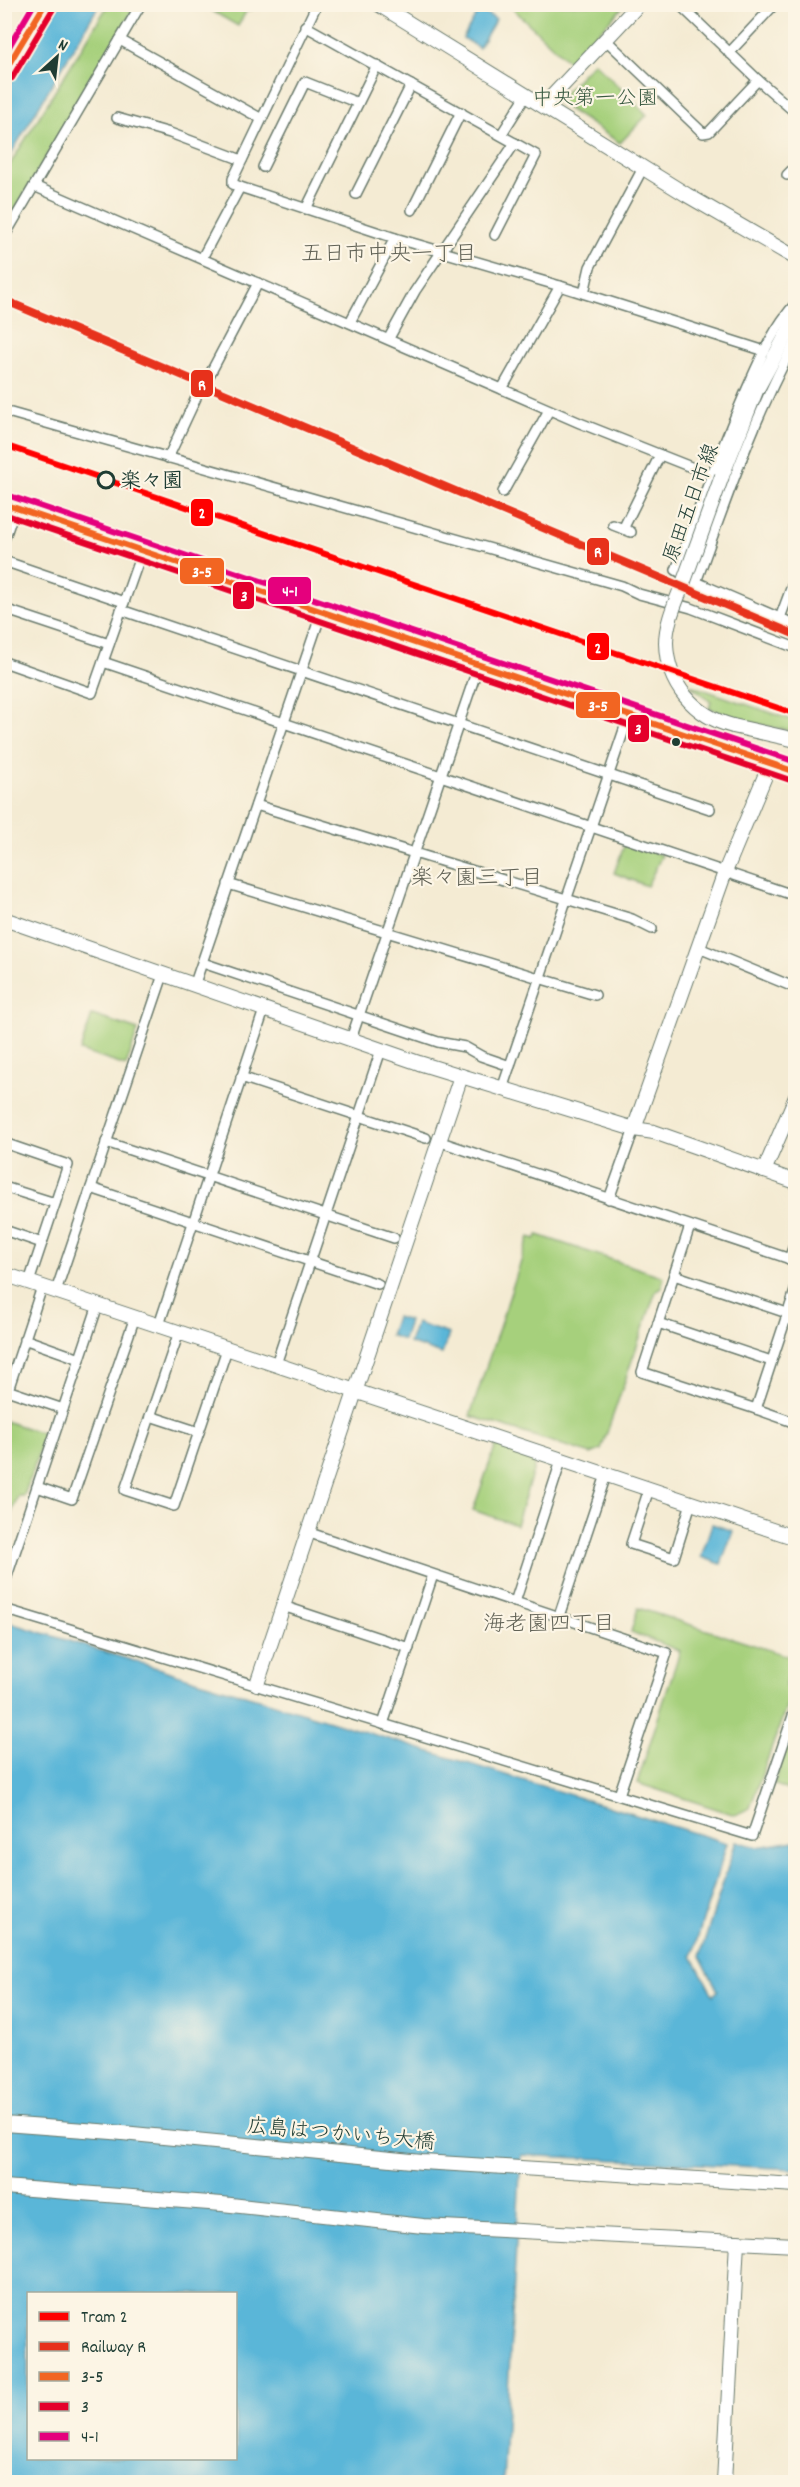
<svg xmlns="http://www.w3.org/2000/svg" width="800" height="2487" viewBox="0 0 800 2487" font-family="Dekko,'Klee One',sans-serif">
	<rect width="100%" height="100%" fill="#fcf5e5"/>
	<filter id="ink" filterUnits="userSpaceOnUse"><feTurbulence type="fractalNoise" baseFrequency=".0167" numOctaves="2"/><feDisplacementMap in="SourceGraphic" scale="12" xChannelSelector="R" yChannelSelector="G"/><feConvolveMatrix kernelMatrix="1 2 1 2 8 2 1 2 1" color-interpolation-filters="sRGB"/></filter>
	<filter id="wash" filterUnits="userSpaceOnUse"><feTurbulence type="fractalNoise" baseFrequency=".008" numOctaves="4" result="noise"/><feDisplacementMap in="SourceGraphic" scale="24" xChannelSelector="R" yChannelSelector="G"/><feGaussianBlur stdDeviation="1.35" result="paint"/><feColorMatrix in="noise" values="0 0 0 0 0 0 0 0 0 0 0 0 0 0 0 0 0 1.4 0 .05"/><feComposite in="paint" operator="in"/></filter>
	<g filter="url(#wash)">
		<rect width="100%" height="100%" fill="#f4ebd3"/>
		<!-- green -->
		<g fill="#a6d07b" stroke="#628658" stroke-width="1.5">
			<polygon points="108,5 136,5 11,217 5,214 4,174"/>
			<polygon points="202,5 254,5 250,11 247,10 238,26"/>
			<polygon points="509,5 625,5 569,62"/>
			<polygon points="594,62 647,115 620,143 556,101"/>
			<polygon points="690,685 795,721 795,732 739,720 709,708 711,702"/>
			<polygon points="625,843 662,855 647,886 614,873"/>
			<polygon points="92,1015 138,1030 126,1066 80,1051"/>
			<polygon points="538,1235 664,1277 661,1288 656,1291 601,1450 591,1454 470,1416 529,1237 535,1239"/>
			<polygon points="5,1421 45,1434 24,1496 18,1496 11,1514 5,1512"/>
			<polygon points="496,1445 537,1458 516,1525 473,1510"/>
			<polygon points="638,1608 794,1658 785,1685 791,1694 750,1808 735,1815 637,1783 680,1651 631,1632"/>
			<polygon points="795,1721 795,1793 774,1784"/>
		</g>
		<!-- water -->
		<g fill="#5ab6d8" stroke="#3c7a86" stroke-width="1.5" fill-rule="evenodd">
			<polygon points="58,5 99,5 5,164 5,91"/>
			<polygon points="479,10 496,19 479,48 463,38"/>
			<polygon points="396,1317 409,1321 403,1340 390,1335"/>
			<polygon points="416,1323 449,1334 442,1354 409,1343"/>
			<polygon points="712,1524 733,1531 721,1564 701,1557"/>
			<path d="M4 1621 727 1843 692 1956 713 1995 718 1991 700 1956 736 1841 757 1847 795 1841V2169L521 2155 503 2482H5ZM28 2294H236V2458H28Z"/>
		</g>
	</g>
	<g filter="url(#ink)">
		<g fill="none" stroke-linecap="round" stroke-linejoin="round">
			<!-- street casing -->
			<g stroke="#6a7a6c" stroke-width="12">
				<g id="street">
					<polyline points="679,4 758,80 796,113"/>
					<polyline points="305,26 536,155 495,235"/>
					<polyline points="605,39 703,133 709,132 758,80"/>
					<polyline points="120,40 260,118"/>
					<polyline points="729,53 775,4"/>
					<polyline points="117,118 170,133 242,160"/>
					<polyline points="501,135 527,94"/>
					<polyline points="263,167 305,82 358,103"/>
					<polyline points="787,175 796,166"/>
					<polyline points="34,186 580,423 711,475"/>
					<polyline points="240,187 233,184 233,179 317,4"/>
					<polyline points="356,194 411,85"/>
					<polyline points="306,209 377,65"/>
					<polyline points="412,210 461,112"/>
					<polyline points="4,237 141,4"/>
					<polyline points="202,258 240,187 395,238 560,286 765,351"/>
					<polyline points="584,293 590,267 643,168"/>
					<path d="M796 303C775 326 762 355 750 382 722 444 700 507 676 570L696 582 796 625"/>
					<polyline points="350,322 395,238"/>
					<polyline points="389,338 415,291 515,143"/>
					<polyline points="210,374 258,283"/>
					<polyline points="502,389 560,286"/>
					<polyline points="4,411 622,586 639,594 691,608 796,648"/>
					<polyline points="168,458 196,398"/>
					<polyline points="503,492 549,410"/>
					<polyline points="613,525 631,532"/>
					<polyline points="623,529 660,455"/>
					<polyline points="4,540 15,508"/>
					<polyline points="4,561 124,602"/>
					<path d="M696 582C726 500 754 417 796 340"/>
					<polyline points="4,609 109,644"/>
					<polyline points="121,610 710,809"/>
					<polyline points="780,618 796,575"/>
					<polyline points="4,662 92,693 142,551"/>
					<polyline points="103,662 796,896"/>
					<polyline points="256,805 632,919 652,929"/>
					<polyline points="228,884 595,995"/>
					<polyline points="699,948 796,988"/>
					<polyline points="203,963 438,1042 465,1047 481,1056 510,1066"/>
					<polyline points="194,986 322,611"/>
					<polyline points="351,1039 479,664"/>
					<polyline points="241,1077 426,1138"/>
					<polyline points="502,1089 629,715"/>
					<polyline points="438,1141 796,1261"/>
					<polyline points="106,1142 394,1238"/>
					<polyline points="4,1143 68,1165 29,1282"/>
					<polyline points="4,1187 55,1203"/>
					<polyline points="91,1188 378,1284"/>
					<polyline points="609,1199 634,1129"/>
					<polyline points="690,1226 642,1372 756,1409 796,1288"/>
					<polyline points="4,1230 42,1243"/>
					<polyline points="789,1259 796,1240"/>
					<polyline points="674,1275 787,1313"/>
					<polyline points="56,1291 163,975"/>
					<polyline points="658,1323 771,1361"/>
					<polyline points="159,1325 264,1010"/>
					<polyline points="179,1332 125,1490 174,1506 227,1349"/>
					<polyline points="24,1339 80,1359"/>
					<polyline points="276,1364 381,1050"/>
					<polyline points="4,1389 63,1409"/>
					<polyline points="8,1390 42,1287"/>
					<polyline points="756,1409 796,1423"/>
					<polyline points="150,1416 199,1432"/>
					<polyline points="37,1487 72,1499 135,1317"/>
					<polyline points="649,1489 631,1544 674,1558 691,1503"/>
					<polyline points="307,1532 667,1653 619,1795"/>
					<polyline points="4,1585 98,1305"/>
					<polyline points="515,1602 561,1461"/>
					<polyline points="283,1606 409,1648"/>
					<polyline points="4,1609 752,1836 796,1707"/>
					<polyline points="559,1616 606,1475"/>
					<polyline points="383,1724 433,1575"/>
				</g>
			</g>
			<!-- secondary casing -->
			<g stroke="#6a7a6c" stroke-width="16">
				<g id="secondary">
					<polyline points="378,4 687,195 796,258"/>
					<polyline points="544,105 639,4"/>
					<polyline points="722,476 756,391 796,317"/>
					<polyline points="733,726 796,740"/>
					<polyline points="4,919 419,1063 634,1129 654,1132 796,1182"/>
					<polyline points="634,1129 725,872 770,764"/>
					<polyline points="764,1171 796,1097"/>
					<polyline points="4,1274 796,1538"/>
					<polyline points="257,1684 461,1076"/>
					<polyline points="4,2124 112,2132 422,2162 796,2185"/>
					<polyline points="4,2187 222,2204 423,2226 796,2245"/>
					<polyline points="724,2482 737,2242"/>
				</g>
			</g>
			<!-- primary casing -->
			<g stroke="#6a7a6c" stroke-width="18">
				<polyline id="primary" points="4,73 45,4"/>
			</g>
			<!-- highway casing -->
			<g stroke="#6a7a6c" stroke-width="21">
				<polyline id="highway" points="4,504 796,772"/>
			</g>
			<!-- street -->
			<use href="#street" stroke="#fff" stroke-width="9"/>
			<!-- secondary -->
			<use href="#secondary" stroke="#fff" stroke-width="14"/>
			<!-- primary -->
			<use href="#primary" stroke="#fff" stroke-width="15"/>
			<!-- highway -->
			<use href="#highway" stroke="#fff" stroke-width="18"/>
			<!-- secondary-bridge casing -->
			<g stroke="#6a7a6c" stroke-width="16" stroke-linecap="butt">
				<path id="secondary-bridge" d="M722 476C709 511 697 546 684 581 677 600 666 621 666 643 667 684 694 716 733 726"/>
			</g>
			<!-- secondary-bridge -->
			<use href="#secondary-bridge" stroke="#fff" stroke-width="14"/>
			<!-- bus-1 casing -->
			<g stroke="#fcf5e5" stroke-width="10">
				<g id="bus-1">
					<polyline points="4,72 45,4"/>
					<polyline points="4,504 796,772"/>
				</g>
			</g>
			<!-- bus-2 casing -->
			<g stroke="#fcf5e5" stroke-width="10">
				<g id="bus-2">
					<polyline points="12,78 53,9"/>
					<polyline points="4,514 793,781"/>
				</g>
			</g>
			<!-- bus-3 casing -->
			<g stroke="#fcf5e5" stroke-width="10">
				<g id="bus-3">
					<polyline points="4,55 34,4"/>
					<polyline points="7,495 796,762"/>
				</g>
			</g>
			<!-- bus-1 -->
			<use href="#bus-1" stroke="#f26522" stroke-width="6"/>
			<!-- bus-2 -->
			<use href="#bus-2" stroke="#e4002b" stroke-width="6"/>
			<!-- bus-3 -->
			<use href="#bus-3" stroke="#e5007d" stroke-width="6"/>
			<!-- rail-1 casing -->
			<g stroke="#fcf5e5" stroke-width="12">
				<polyline id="rail-1" points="4,300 796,635"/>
			</g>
			<!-- rail-1 -->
			<use href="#rail-1" stroke="#e7311b" stroke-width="8"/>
			<!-- tram-1 casing -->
			<g stroke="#fcf5e5" stroke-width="10">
				<polyline id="tram-1" points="4,445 796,714"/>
			</g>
			<!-- tram-1 -->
			<use href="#tram-1" stroke="#f00" stroke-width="6"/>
		</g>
	</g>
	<!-- markers -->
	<circle fill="#fcf5e5" stroke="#1f3d34" stroke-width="3" cx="106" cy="480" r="8"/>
	<circle fill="#1f3d34" stroke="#fcf5e5" stroke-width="2" cx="676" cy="742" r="5"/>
	<g text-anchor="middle" stroke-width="4.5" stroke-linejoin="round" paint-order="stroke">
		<!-- park labels -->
		<g font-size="21" fill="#3a5a42" stroke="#fcf5e5">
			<text x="595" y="104">中央第一公園</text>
		</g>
		<!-- stop labels -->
		<g font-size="21" font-weight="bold" fill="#1f3d34" stroke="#fcf5e5" text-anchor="start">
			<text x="120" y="487">楽々園</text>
		</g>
		<!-- street labels -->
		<g font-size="21" fill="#1f3d34" stroke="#fcf5e5">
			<text transform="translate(690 503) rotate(-70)" y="7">原田五日市線</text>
			<text transform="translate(341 2133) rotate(5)" y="7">広島はつかいち大橋</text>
		</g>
		<!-- neighbourhood labels -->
		<g font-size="22" fill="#616256" stroke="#fcf5e5">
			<text x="389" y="260">五日市中央一丁目</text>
			<text x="477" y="884">楽々園三丁目</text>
			<text x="549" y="1630">海老園四丁目</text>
		</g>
	</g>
	<g stroke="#fcf5e5" stroke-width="2">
		<rect x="190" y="369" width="24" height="29" rx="6" fill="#e7311b"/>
		<rect x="190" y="498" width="24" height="29" rx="6" fill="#f00"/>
		<rect x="586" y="537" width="24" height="29" rx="6" fill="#e7311b"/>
		<rect x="179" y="557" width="46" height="28" rx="6" fill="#f26522"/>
		<rect x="267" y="576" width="45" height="29" rx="6" fill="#e5007d"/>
		<rect x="232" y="581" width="23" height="29" rx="6" fill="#e4002b"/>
		<rect x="586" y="632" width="24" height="29" rx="6" fill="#f00"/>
		<rect x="575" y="691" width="46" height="28" rx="6" fill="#f26522"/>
		<rect x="627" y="714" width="23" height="29" rx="6" fill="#e4002b"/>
	</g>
	<g font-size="16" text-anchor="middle" font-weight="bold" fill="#fff">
		<text x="202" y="390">R</text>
		<text x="202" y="518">2</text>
		<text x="598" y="557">R</text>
		<text x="202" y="577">3-5</text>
		<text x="290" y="596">4-1</text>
		<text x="244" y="601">3</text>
		<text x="598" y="653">2</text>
		<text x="598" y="711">3-5</text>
		<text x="638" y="734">3</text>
	</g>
	<!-- margin -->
	<rect width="800" height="2487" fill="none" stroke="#fcf5e5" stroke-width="24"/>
	<!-- legend -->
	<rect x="27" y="2292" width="210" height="168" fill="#fcf5e5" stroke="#a4ab9e" stroke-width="1.5"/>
	<rect x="39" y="2312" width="30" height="9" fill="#ff0000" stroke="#a4ab9e" stroke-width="1.5"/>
	<text x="81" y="2322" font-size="18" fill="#1f3d34">Tram 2</text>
	<rect x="39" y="2342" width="30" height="9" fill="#e7311b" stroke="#a4ab9e" stroke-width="1.5"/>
	<text x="81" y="2352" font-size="18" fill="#1f3d34">Railway R</text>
	<rect x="39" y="2372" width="30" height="9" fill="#f26522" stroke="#a4ab9e" stroke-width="1.5"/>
	<text x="81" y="2382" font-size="18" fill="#1f3d34">3-5</text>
	<rect x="39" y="2402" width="30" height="9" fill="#e4002b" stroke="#a4ab9e" stroke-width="1.5"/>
	<text x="81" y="2412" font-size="18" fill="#1f3d34">3</text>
	<rect x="39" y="2432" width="30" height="9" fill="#e5007d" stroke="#a4ab9e" stroke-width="1.5"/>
	<text x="81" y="2442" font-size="18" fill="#1f3d34">4-1</text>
	<!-- north arrow -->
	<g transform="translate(57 57) rotate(27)" stroke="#fcf5e5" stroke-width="4.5" paint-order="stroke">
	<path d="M0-4.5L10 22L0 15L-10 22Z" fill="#1f3d34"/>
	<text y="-9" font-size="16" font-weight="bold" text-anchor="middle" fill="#1f3d34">N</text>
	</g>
</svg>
